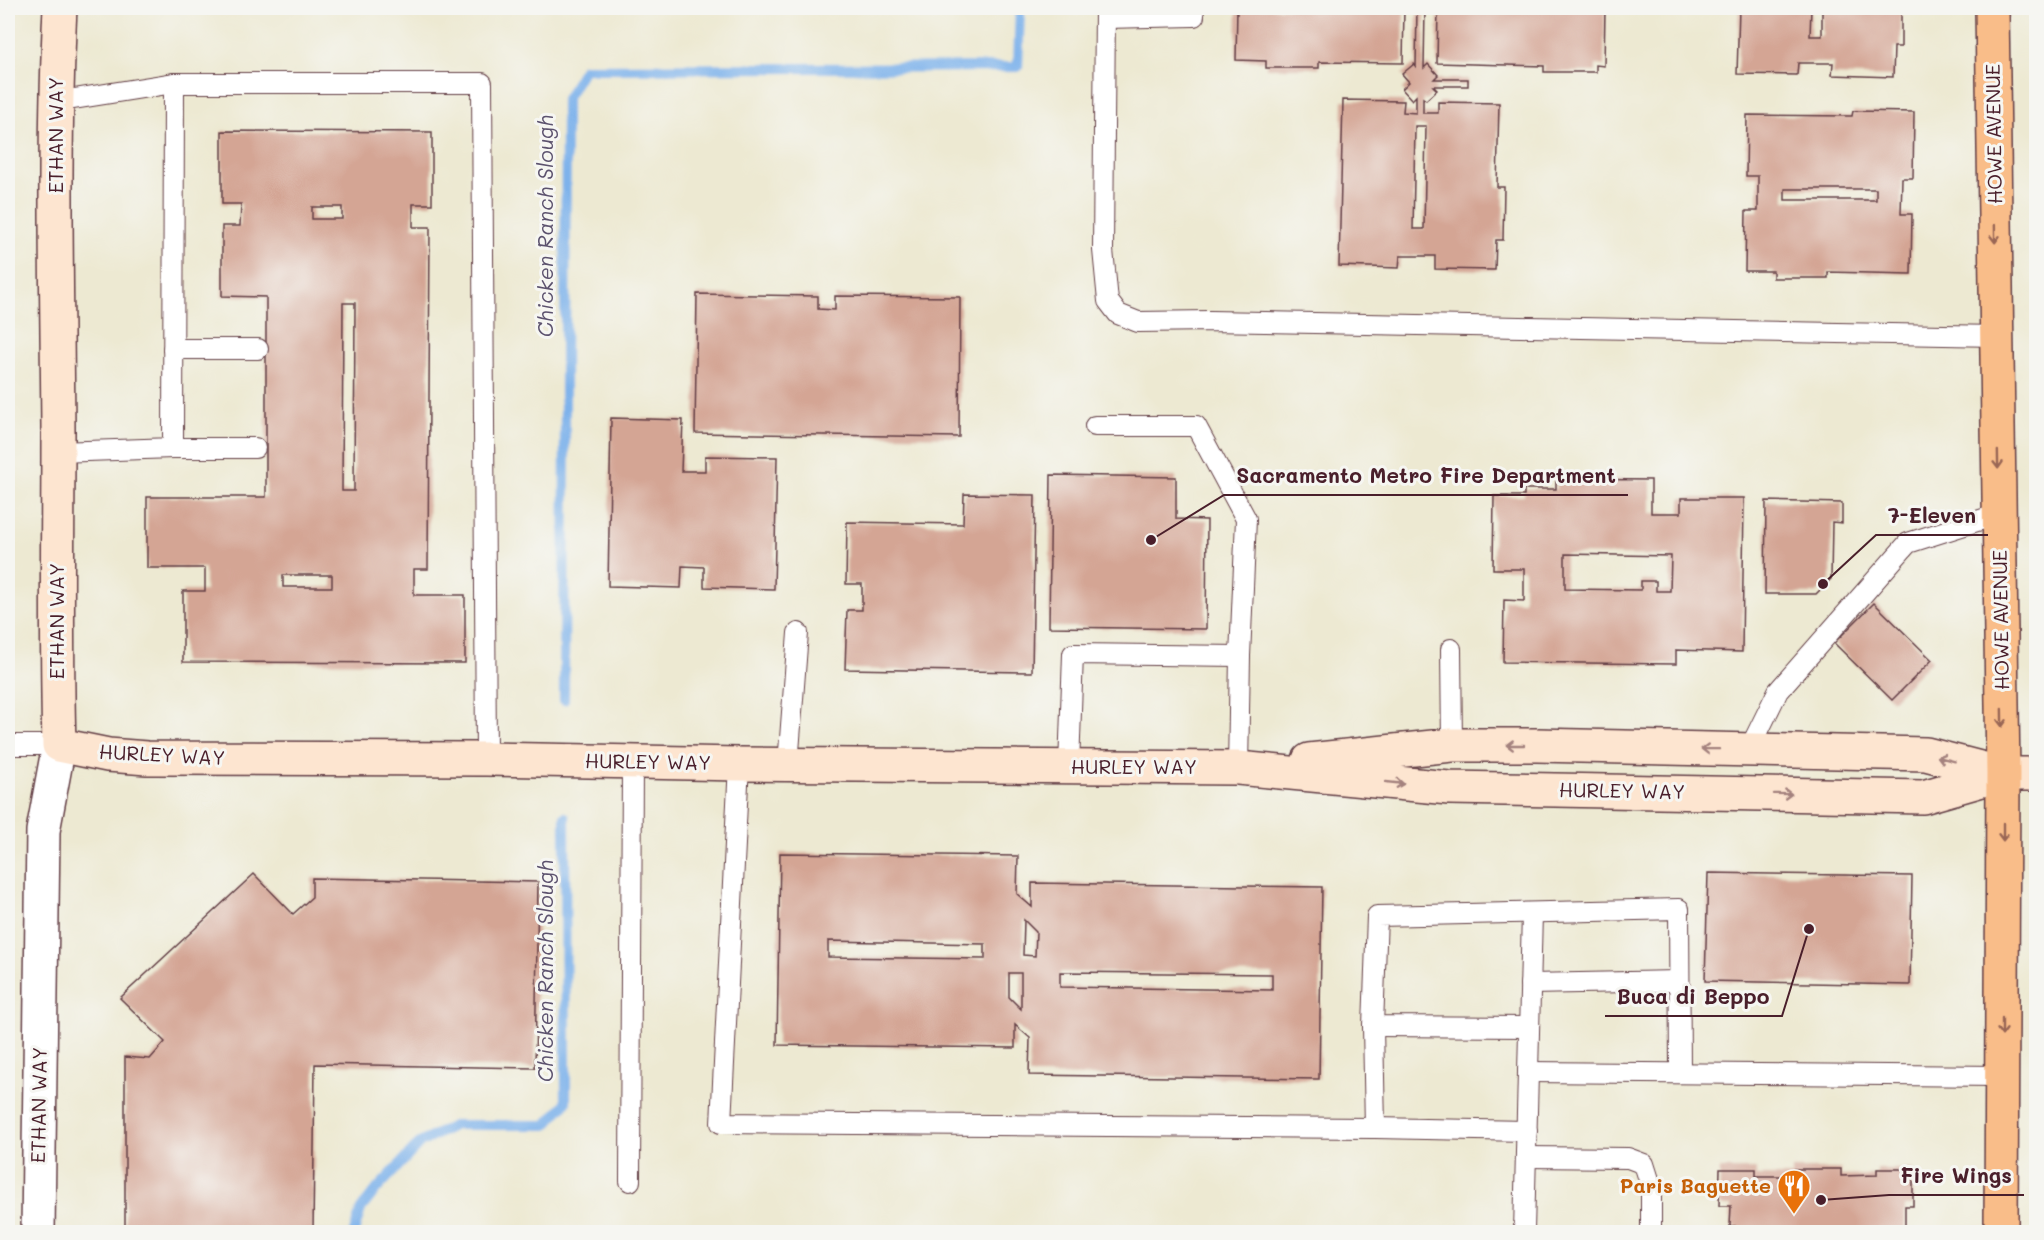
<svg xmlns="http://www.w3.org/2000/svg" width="2044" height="1240" viewBox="0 0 2044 1240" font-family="Mali,sans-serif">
	<rect width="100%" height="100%" fill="#f6f6f2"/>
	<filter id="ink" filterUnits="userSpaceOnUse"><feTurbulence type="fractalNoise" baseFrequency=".0167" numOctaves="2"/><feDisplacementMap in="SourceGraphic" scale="12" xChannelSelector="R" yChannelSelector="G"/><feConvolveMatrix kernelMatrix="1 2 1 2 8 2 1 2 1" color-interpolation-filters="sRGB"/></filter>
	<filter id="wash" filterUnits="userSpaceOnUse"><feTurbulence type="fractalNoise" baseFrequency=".008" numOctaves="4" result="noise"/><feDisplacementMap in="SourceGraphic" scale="24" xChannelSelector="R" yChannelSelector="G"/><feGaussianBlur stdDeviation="1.35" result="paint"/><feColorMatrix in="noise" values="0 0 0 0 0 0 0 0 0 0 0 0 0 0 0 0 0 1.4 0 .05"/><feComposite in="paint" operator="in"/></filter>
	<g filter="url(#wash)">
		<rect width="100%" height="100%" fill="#ede9d2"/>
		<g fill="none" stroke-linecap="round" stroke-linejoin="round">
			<!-- stream -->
			<g stroke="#7eb2eb" stroke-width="10">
				<polyline points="564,700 566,99 584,69 1018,67 1020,8"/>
				<polyline points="354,1232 361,1209 377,1189 420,1143 455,1125 546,1125 566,1103 565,817"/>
			</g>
		</g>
		<g id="blocks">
			<!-- building -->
			<g fill="#d4a594" fill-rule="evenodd">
				<polygon points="1237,8 1404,8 1403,63 1319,62 1319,68 1266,68 1266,61 1236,60"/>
				<path d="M1417 8H1425L1424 68 1428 64 1438 75 1434 79H1468V86H1433L1437 90 1426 100 1423 98V113H1438V102L1499 103 1497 187H1504L1503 240H1496L1495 270 1435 269V256H1400L1399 268 1339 266 1343 100 1404 101 1403 112 1416 113V96L1412 100 1402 89 1409 82 1402 74 1414 64 1416 67ZM1415 126H1426L1424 229H1413Z"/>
				<polygon points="1438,8 1605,8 1604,66 1596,65 1596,72 1544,72 1544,66 1437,63"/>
				<polygon points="1739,8 1811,8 1810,36 1822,36 1822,8 1901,8 1901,47 1894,47 1893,77 1832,75 1833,63 1798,63 1797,75 1737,74"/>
				<path d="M1853 111 1914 112 1913 178H1902L1901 214H1912L1911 274 1828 272V278H1773V271H1745L1746 211H1758V176H1746L1747 115 1852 116ZM1785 189H1876V200H1785Z"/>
				<path d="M222 131 432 132V204H413V227H430L428 569H414V595H465V663L183 662V591H205V568H147V497H266V297L222 296V226H240L241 204H222ZM312 207H342V219H312ZM343 303H355L354 491H342ZM283 575H332V587H283Z"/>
				<polygon points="697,294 818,296 818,309 835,310 835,296 960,297 959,437 695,433"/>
				<polygon points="611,418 683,420 681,471 705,471 705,456 777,457 774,589 704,587 704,567 682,566 681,588 608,586"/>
				<polygon points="1051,475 1176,477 1176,519 1207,520 1206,629 1049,627"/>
				<path d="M1556 479 1651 480V513H1681V498H1744L1742 652 1676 650V664L1503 662 1504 600 1524 601V569H1493L1494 496H1524V489H1556ZM1565 554 1671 556 1670 591H1656V581H1641V590L1565 589Z"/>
				<polygon points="964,494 1035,495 1032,672 845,669 847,610 862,610 862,584 846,584 847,522 963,524"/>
				<polygon points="1766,501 1842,503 1842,523 1832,522 1831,579 1816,594 1765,594"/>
				<polygon points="1874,603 1932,660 1892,700 1834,643"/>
				<path d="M780 853 1018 856 1017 894 1032 907V883L1322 887 1319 1079 1029 1075 1030 1038 1015 1025V1048L777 1045ZM1024 920 1036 932 1035 956 1023 955ZM828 941 985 944V959L828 957ZM1060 972 1272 974V990L1060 987ZM1009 973H1021V1009L1009 997Z"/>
				<polygon points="1708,873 1912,876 1910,985 1705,981"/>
				<polygon points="254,874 293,914 312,897 312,878 538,882 535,1068 315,1064 313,1232 125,1232 125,1057 150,1059 165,1042 120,998"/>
				<polygon points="1720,1169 1756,1169 1756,1176 1792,1176 1792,1169 1841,1169 1841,1176 1877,1175 1877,1169 1913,1169 1913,1206 1905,1206 1905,1232 1735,1232 1735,1226 1730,1226 1731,1206 1719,1206"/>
			</g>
		</g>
	</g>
	<g filter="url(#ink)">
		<use href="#blocks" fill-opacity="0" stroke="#623d44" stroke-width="1.5"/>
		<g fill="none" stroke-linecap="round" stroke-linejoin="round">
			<!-- lane casing -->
			<g stroke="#623d44" stroke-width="22">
				<g id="lane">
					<polyline points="1105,8 1103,250 1108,301 1118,314 1138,322 1210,321 1997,336"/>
					<polyline points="1105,18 1194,16"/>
					<polyline points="55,102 174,83 482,83 486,759"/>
					<polyline points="173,349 258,349"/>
					<polyline points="173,448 255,448"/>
					<polyline points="58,452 173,448 174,83"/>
					<polyline points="1451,649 1452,745"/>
					<polyline points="8,745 59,745"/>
					<polyline points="1749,750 1778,691 1908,543 1999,514"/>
					<polyline points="739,764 721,1123 1375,1128"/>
					<polyline points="788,765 798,633"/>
					<polyline points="1069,767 1073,654 1240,656 1246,519 1196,426 1095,426"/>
					<polyline points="1238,768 1240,656"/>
					<polyline points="1530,984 1679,981"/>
					<polyline points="1373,1026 1375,1128 1527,1131"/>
					<polyline points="1529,1027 1373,1026 1377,916 1679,909 1680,1073"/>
					<polyline points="1528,1072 2002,1076"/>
					<polyline points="1526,1157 1628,1158 1644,1164 1651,1186 1651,1232"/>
					<polyline points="630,1181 632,761"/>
					<polyline points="1524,1232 1532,913"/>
				</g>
			</g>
			<!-- street casing -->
			<g stroke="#623d44" stroke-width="36">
				<polyline id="street" points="38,1232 43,831 59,745"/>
			</g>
			<!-- secondary casing -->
			<g stroke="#623d44" stroke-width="36">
				<g id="secondary">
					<path d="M60 8C53 149 57 290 58 431 58 536 56 641 59 745L108 755 147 758 486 759 739 764 1238 768 1449 788 1923 797 2003 774"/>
					<polyline points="1309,760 1452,745 1537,745 1926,754 2003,774 2036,774"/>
				</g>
			</g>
			<!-- primary casing -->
			<g stroke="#623d44" stroke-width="36">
				<polyline id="primary" points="1992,8 2003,774 2001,1232"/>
			</g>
			<!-- lane -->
			<use href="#lane" stroke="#fff" stroke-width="20"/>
			<!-- street -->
			<use href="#street" stroke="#fff" stroke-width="33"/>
			<!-- secondary -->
			<use href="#secondary" stroke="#fde5d0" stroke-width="33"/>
			<!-- primary -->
			<use href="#primary" stroke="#f9bd89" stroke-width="33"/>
		</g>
		<!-- one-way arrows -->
		<defs><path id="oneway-shaft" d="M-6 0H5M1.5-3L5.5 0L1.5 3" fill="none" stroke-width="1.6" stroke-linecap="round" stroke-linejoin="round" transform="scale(1.5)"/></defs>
		<g stroke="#965">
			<use href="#oneway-shaft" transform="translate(1995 234) rotate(89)"/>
			<use href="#oneway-shaft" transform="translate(1998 460) rotate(89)"/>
			<use href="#oneway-shaft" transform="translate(2002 718) rotate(89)"/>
			<use href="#oneway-shaft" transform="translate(2003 832) rotate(90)"/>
			<use href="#oneway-shaft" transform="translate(2002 1027) rotate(90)"/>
		</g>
		<g stroke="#a4827e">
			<use href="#oneway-shaft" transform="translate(1515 745) rotate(-180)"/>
			<use href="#oneway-shaft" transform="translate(1710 749) rotate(-179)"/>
			<use href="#oneway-shaft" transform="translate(1946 759) rotate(-165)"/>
			<use href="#oneway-shaft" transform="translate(1395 783) rotate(6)"/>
			<use href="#oneway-shaft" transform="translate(1783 794) rotate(1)"/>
		</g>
	</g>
	<!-- icons -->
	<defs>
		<g id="restaurant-pin" transform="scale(1.725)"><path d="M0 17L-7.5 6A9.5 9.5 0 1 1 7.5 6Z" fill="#e8710a" stroke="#f6f6f2"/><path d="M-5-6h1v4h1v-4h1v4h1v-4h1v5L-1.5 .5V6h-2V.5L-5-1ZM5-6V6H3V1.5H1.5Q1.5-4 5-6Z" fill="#fff"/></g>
	</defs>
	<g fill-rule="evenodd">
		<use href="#restaurant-pin" x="1794" y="1186"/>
	</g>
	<g text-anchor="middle" stroke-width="6" stroke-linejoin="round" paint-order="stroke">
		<!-- street labels -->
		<g font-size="20" fill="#4a1f2b" stroke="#f6f6f2">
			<text transform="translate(1994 134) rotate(-91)" y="7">HOWE AVENUE</text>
			<text transform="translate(56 135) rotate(-90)" y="7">ETHAN WAY</text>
			<text transform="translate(2001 620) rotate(-91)" y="7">HOWE AVENUE</text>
			<text transform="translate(57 621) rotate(-90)" y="7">ETHAN WAY</text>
			<text transform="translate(162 755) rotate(3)" y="7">HURLEY WAY</text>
			<text transform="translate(648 762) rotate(1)" y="7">HURLEY WAY</text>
			<text x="1134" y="774">HURLEY WAY</text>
			<text transform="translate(1622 791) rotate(1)" y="7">HURLEY WAY</text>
			<text transform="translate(39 1105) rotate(-89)" y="7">ETHAN WAY</text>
		</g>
		<!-- food labels -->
		<g font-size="20" font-weight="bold" fill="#c56008" stroke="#f6f6f2" text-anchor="end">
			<text x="1771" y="1193">Paris Baguette</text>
		</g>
		<!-- water labels -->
		<g font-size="21" font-style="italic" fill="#5c526e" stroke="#f6f6f2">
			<text transform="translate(546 226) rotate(-90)" y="7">Chicken Ranch Slough</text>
			<text transform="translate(546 971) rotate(-90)" y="7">Chicken Ranch Slough</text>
		</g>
	</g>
	<!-- callouts -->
	<path fill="none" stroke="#4a1f2b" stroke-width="2" d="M1151 540L1224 495H1628M1823 584L1876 535H1988M1809 929L1782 1016H1605M1821 1200L1889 1195H2024"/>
	<g fill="#4a1f2b" stroke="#f6f6f2" stroke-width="2">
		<circle cx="1151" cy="540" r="6"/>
		<circle cx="1823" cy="584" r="6"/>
		<circle cx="1809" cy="929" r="6"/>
		<circle cx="1821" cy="1200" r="6"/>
	</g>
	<g font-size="21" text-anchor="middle" font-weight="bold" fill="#4a1f2b" stroke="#f6f6f2" stroke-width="6" stroke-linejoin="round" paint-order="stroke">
		<text x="1426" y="483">Sacramento Metro Fire Department</text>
		<text x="1932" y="523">7-Eleven</text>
		<text x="1693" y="1004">Buca di Beppo</text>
		<text x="1956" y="1183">Fire Wings</text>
	</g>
	<!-- margin -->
	<rect width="2044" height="1240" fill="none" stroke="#f6f6f2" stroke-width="30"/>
</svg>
